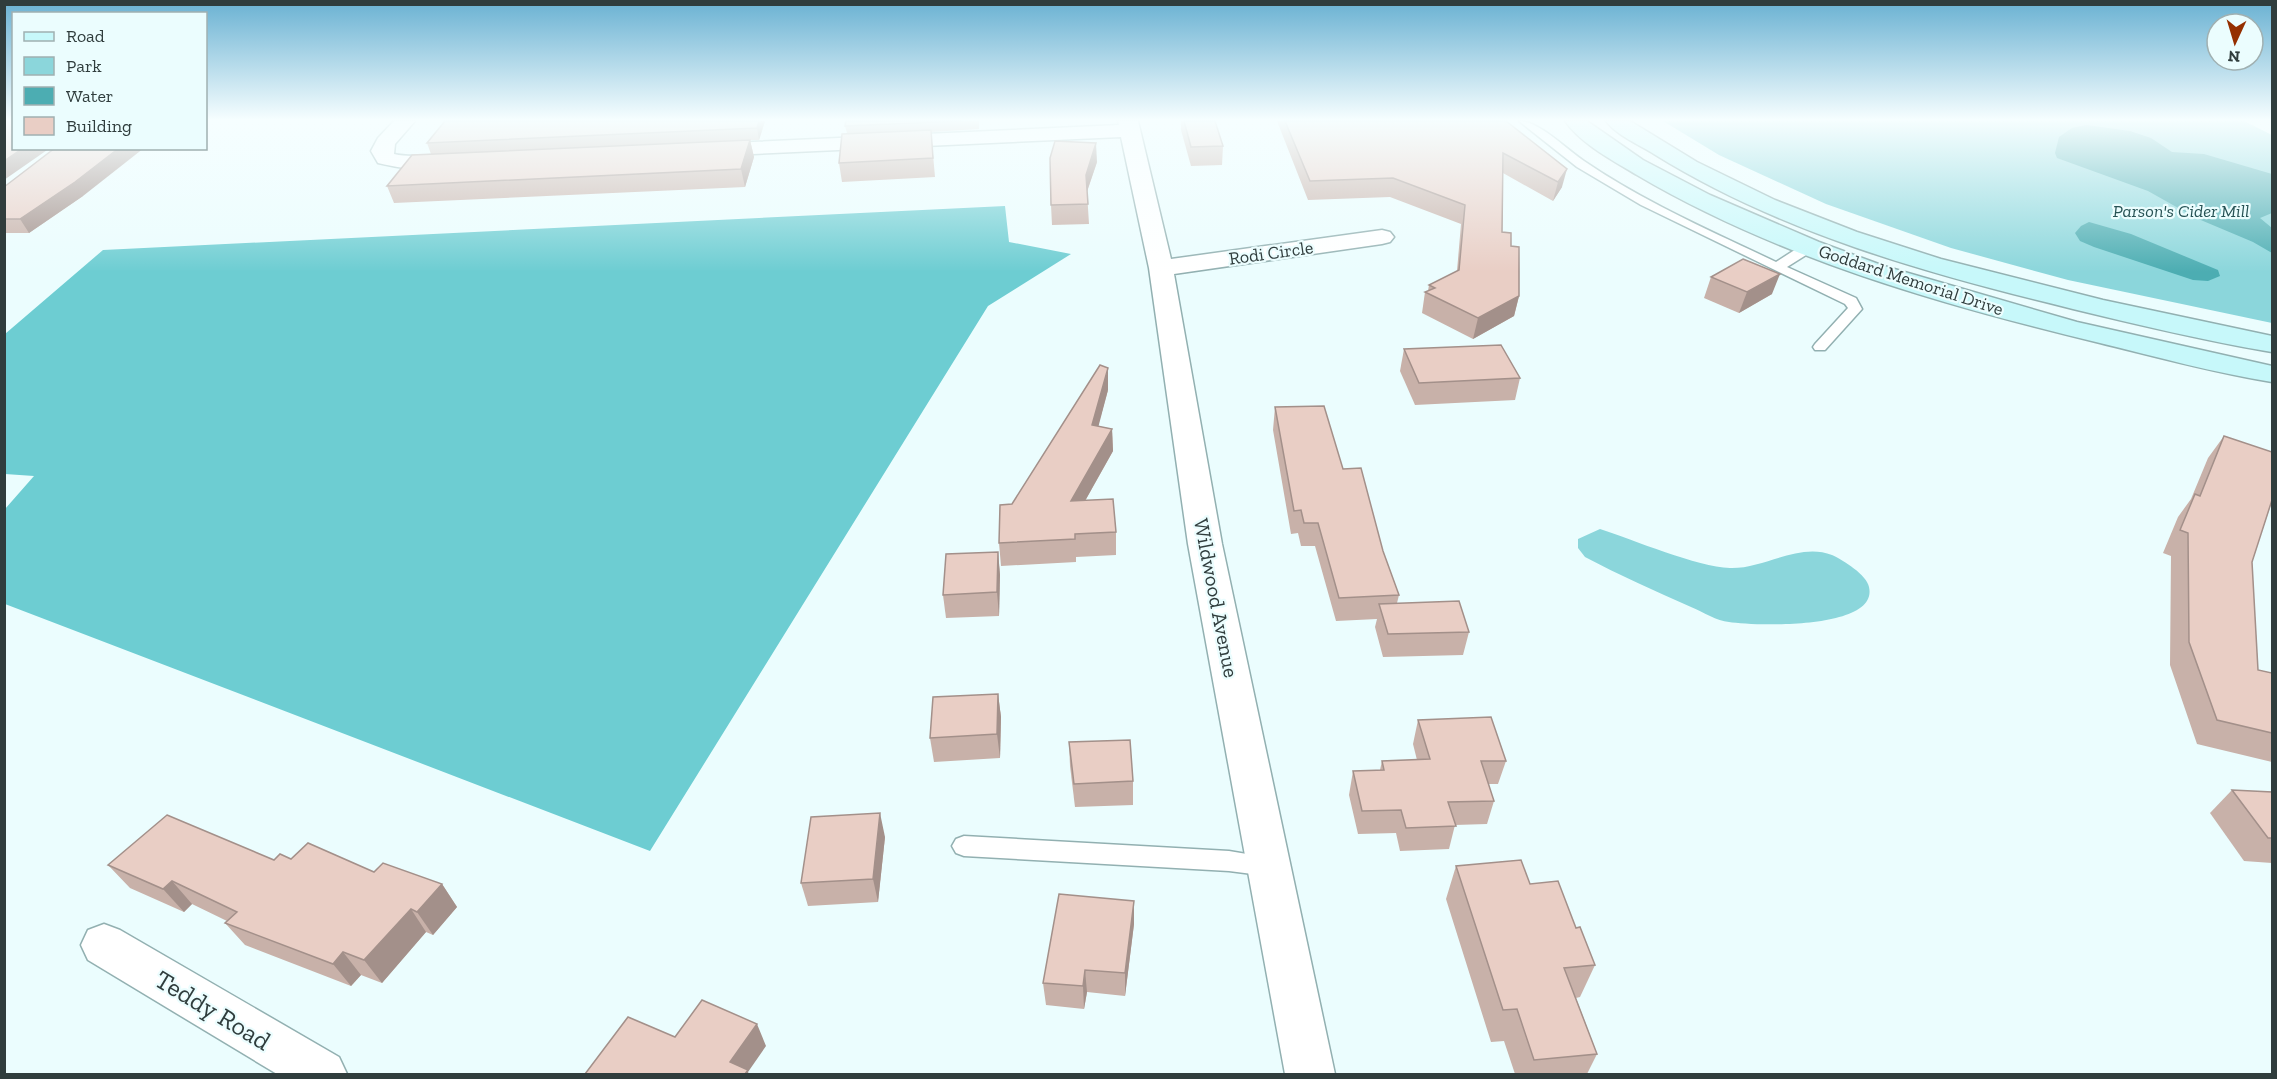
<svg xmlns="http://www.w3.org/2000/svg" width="2277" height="1079" viewBox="0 0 2277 1079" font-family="'Zilla Slab',serif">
	<rect width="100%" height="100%" fill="#ebfdfe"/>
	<!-- green -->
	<g fill="#8bd6db">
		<polygon points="1663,121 2244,121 2272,135 2272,323 2068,280 1951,248 1826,204 1719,155"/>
		<path d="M1600 529C1634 540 1697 567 1730 568 1764 569 1799 542 1832 555 1843 560 1867 575 1869 587 1879 630 1754 626 1729 622 1717 621 1703 612 1691 607 1655 591 1619 575 1585 557L1578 548V539Z"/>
	</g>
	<!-- forest -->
	<polygon fill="#6dcdd2" points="1005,206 1009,242 1071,254 988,306 650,851 5,604 5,509 34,476 5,474 5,334 103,250"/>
	<!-- water -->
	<g fill="#4cadb2">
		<polygon points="2086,125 2130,131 2151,138 2172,152 2204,154 2272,174 2272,213 2260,218 2272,228 2272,253 2253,242 2196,218 2148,191 2057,158 2055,153 2059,137 2072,128"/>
		<polygon points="2089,222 2131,234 2218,270 2220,276 2208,281 2193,280 2094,247 2080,241 2075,233 2081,226"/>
	</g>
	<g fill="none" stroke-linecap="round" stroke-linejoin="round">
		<!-- service casing -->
		<g stroke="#92b0b1" stroke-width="3">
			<g id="service">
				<path d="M1519 121C1539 121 1566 149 1584 161 1644 202 1711 231 1776 262L1804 244H1814V250L1787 267 1856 298 1862 309 1825 350H1815L1813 347 1815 344 1848 308 1845 304 1641 205 1577 167Z"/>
				<polygon points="964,836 1229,851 1276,859 1280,866 1276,873 1268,876 1229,871 964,856 956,853 952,846 956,839"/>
			</g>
		</g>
		<!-- minor casing -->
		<g stroke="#92b0b1" stroke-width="3">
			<g id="minor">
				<path d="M394 121H415L395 144 394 154C415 159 437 152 458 157L461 162 458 167C432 173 404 169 378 163L371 151 378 138Z"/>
				<polygon points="1118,121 1138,121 1171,259 1382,230 1390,232 1394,237 1390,242 1382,244 1174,274 1222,544 1335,1074 1285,1074 1188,544 1149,268 1121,137 709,156 702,154 698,150 702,146 709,144 1119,125"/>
				<polygon points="104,924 120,930 339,1057 347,1074 277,1074 88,960 81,945 88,930"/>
			</g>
		</g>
		<!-- secondary casing -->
		<g stroke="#92b0b1" stroke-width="3">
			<g id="secondary">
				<path d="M1565 121H1587L1643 160 1710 195 1819 242 1884 266 2077 322 2272 366V382C2215 373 2157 357 2100 343 1942 305 1778 258 1637 175 1614 161 1581 144 1565 121Z"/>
				<path d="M1606 121H1630L1697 162 1775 200 1857 232 1941 259 2103 300 2272 336V352C2206 341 2139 325 2073 309 1929 274 1781 233 1654 154 1640 145 1616 135 1606 121Z"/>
			</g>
		</g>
		<!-- service -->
		<use href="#service" fill="#fff" fill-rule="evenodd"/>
		<!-- minor -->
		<use href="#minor" fill="#fff" fill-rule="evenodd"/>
		<!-- secondary -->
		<use href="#secondary" fill="#c7f8fa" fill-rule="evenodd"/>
	</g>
	<!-- wall -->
	<g fill="#c8b1a9">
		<polygon points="765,121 759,140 750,140 754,157 745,187 394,203 387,186 431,154 427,143"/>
		<polygon points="846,121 979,121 979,129 931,132 935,177 842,182 839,163 847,133 845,126"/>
		<polygon points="1181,121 1215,121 1223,146 1222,165 1191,166 1181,130"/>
		<polygon points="1277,121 1506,121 1562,187 1553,201 1503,173 1502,232 1511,246 1519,296 1514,316 1473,339 1422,313 1425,292 1428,291 1429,285 1457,271 1461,224 1390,197 1308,200"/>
		<polygon points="1097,162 1087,192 1089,224 1052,225 1051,205"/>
		<polygon points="4,187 83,196 29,233 4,233"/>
		<polygon points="1711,277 1772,294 1739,313 1704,298"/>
		<polygon points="1404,349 1520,378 1515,400 1415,405 1400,371"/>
		<polygon points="1108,390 1098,426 1112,429 1113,451 1085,501 1116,532 1116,555 1076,557 1076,562 1001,566 999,543 1012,504"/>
		<polygon points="1275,407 1343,469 1383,551 1399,595 1397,603 1469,632 1463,655 1383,657 1375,627 1377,619 1336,621 1315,546 1301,546 1298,533 1291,534 1273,430"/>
		<polygon points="2224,436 2272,452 2272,504 2270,507 2252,562 2258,670 2272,673 2272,762 2197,744 2170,665 2171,556 2163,553 2178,517 2191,499 2208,458"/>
		<polygon points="998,552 1000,575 999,616 946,618 943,595"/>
		<polygon points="998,694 1001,717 1000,758 934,762 930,738"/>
		<polygon points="1418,720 1506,761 1498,784 1488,784 1494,801 1487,824 1455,825 1449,849 1400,851 1396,833 1358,834 1349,795 1353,771 1380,770 1382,761 1417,760 1413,744"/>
		<polygon points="1069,742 1133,781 1133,805 1075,807 1070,766"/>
		<polygon points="2232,790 2272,792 2272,863 2244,861 2210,813"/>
		<polygon points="885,837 878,902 808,906 801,883"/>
		<polygon points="291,859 374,872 442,884 457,907 433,935 426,932 382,983 361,975 351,986 245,945 225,923 227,921 192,904 184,912 130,888 108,865"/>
		<polygon points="1456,866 1530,884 1576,928 1595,965 1580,997 1576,998 1597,1054 1587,1074 1515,1074 1504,1041 1491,1042 1446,899"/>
		<polygon points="1134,901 1134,924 1125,996 1087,992 1084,1009 1046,1005 1043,983"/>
	</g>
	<!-- shaded-wall -->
	<g fill="#a3908a">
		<polygon points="759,121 765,121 759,140 757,128"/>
		<polygon points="750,140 754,157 745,187 741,169"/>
		<polygon points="1096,143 1097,162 1086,194 1086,175"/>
		<polygon points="23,148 50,148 4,180 4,161"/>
		<polygon points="119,148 144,148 83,196 29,233 20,219"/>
		<polygon points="1567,169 1562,187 1553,201 1558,182"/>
		<polygon points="1780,274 1772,294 1739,313 1747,292"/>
		<polygon points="1519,296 1514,316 1473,339 1478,318"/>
		<polygon points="1108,368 1108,390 1093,447 1092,425"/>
		<polygon points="1112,429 1113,451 1072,524 1071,501"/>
		<polygon points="998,552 1000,575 999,616 997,592"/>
		<polygon points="998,694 1001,717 1000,758 997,734"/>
		<polygon points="880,813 885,837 878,902 873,879"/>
		<polygon points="172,881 192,904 184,912 163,889"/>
		<polygon points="442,884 457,907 433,935 417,912"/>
		<polygon points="1134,901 1134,924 1125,996 1125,973"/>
		<polygon points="411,909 426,932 382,983 364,960"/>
		<polygon points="343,952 361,975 351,986 333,964"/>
		<polygon points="1085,970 1087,992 1084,1009 1083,986"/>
		<polygon points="757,1024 766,1046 748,1072 749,1074 736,1074 730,1062"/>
	</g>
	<!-- building -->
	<g fill="#e9cec5" stroke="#a3908a" stroke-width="1.5">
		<polygon points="4,121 14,121 14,148 23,148 4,161"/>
		<polygon points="445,121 759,121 757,128 427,143"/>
		<polygon points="846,121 961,121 845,126"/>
		<polygon points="1184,121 1215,121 1223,146 1191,147"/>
		<polygon points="1285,121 1506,121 1567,169 1558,182 1503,153 1502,232 1511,233 1511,246 1519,247 1519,296 1478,318 1425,292 1435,288 1429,285 1459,270 1465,205 1393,178 1310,181"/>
		<polygon points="931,130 933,158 839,163 842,134"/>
		<polygon points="750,140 741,169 387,186 412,155"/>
		<polygon points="1055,141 1096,143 1086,175 1088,204 1051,205 1050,158"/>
		<polygon points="55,148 119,148 75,182 20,219 4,219 4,187"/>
		<polygon points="1743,259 1780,274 1747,292 1711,277"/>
		<polygon points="1501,345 1520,378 1419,383 1404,349"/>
		<polygon points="1100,365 1108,368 1092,425 1112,429 1071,501 1113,499 1116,532 1075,534 1075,539 999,543 1000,505 1012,504"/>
		<polygon points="1324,406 1343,469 1361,468 1383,551 1399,595 1339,598 1318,523 1304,523 1301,510 1294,511 1275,407"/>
		<polygon points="2224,436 2272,452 2272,500 2252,562 2258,670 2272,673 2272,733 2217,720 2189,642 2188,533 2180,530 2195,494 2200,496"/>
		<polygon points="998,552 997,592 943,595 946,554"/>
		<polygon points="1459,601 1469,632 1388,634 1379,604"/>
		<polygon points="998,694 997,734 930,738 933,697"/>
		<polygon points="1491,717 1506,761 1481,761 1494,801 1448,802 1456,826 1406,828 1401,810 1362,811 1353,771 1384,770 1382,761 1430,759 1418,720"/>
		<polygon points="1130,740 1133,781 1074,784 1069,742"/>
		<polygon points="2232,790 2272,792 2272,838 2268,838"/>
		<polygon points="880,813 873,879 801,883 811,817"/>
		<polygon points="167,815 274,860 280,854 291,859 308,843 374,872 383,863 442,884 417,912 411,909 364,960 343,952 333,964 225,923 237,912 172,881 163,889 108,865"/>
		<polygon points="1521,860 1530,884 1558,881 1576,928 1580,927 1595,965 1564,968 1597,1054 1534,1060 1517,1009 1503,1010 1456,866"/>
		<polygon points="1059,894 1134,901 1125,973 1085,970 1083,986 1043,983"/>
		<polygon points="702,1000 757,1024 730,1062 748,1070 745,1074 585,1074 628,1017 675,1037"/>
	</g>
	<!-- sky -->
	<linearGradient id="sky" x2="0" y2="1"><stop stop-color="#69b1d2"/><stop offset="0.44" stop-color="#f6feff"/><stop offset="1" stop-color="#f6feff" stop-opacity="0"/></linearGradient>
	<rect width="2277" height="272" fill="url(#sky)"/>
	<g text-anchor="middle" stroke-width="4.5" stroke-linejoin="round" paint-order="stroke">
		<!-- far-park labels -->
		<g font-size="18" font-style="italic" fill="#275355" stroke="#ebfdfe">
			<text x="2181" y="217">Parson's Cider Mill</text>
		</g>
		<!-- far-street labels -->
		<g font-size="18" fill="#303d3d" stroke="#ebfdfe">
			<text transform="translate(1271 253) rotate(-8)" y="6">Rodi Circle</text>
			<text transform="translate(1911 280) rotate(18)" y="6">Goddard Memorial Drive</text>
		</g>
		<!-- street labels -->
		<g font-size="21" fill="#303d3d" stroke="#ebfdfe">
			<text transform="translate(1216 598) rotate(79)" y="7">Wildwood Avenue</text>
		</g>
		<!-- near-street labels -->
		<g font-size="26" fill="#303d3d" stroke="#ebfdfe">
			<text transform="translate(213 1010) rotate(31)" y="9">Teddy Road</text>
		</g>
	</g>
	<!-- border -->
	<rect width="2277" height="1079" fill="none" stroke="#303d3d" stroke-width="12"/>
	<!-- legend -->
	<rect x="12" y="12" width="195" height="138" fill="#ebfdfe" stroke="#a0b0b1" stroke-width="1.5"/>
	<rect x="24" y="32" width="30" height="9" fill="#c7f8fa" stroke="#a0b0b1" stroke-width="1.5"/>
	<text x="66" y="42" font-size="18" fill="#303d3d">Road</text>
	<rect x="24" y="57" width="30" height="18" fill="#8bd6db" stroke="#a0b0b1" stroke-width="1.5"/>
	<text x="66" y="72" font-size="18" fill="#303d3d">Park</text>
	<rect x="24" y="87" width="30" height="18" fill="#4cadb2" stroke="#a0b0b1" stroke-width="1.5"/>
	<text x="66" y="102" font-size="18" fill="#303d3d">Water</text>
	<rect x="24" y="117" width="30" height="18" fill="#e9cec5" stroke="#a0b0b1" stroke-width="1.5"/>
	<text x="66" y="132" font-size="18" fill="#303d3d">Building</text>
	<!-- north arrow -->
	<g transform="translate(2235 42) rotate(184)"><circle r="28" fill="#ebfdfe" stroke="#a0b0b1" stroke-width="1.5"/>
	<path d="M0-4.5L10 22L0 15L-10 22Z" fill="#942f00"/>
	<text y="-9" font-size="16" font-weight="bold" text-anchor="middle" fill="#303d3d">N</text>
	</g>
</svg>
